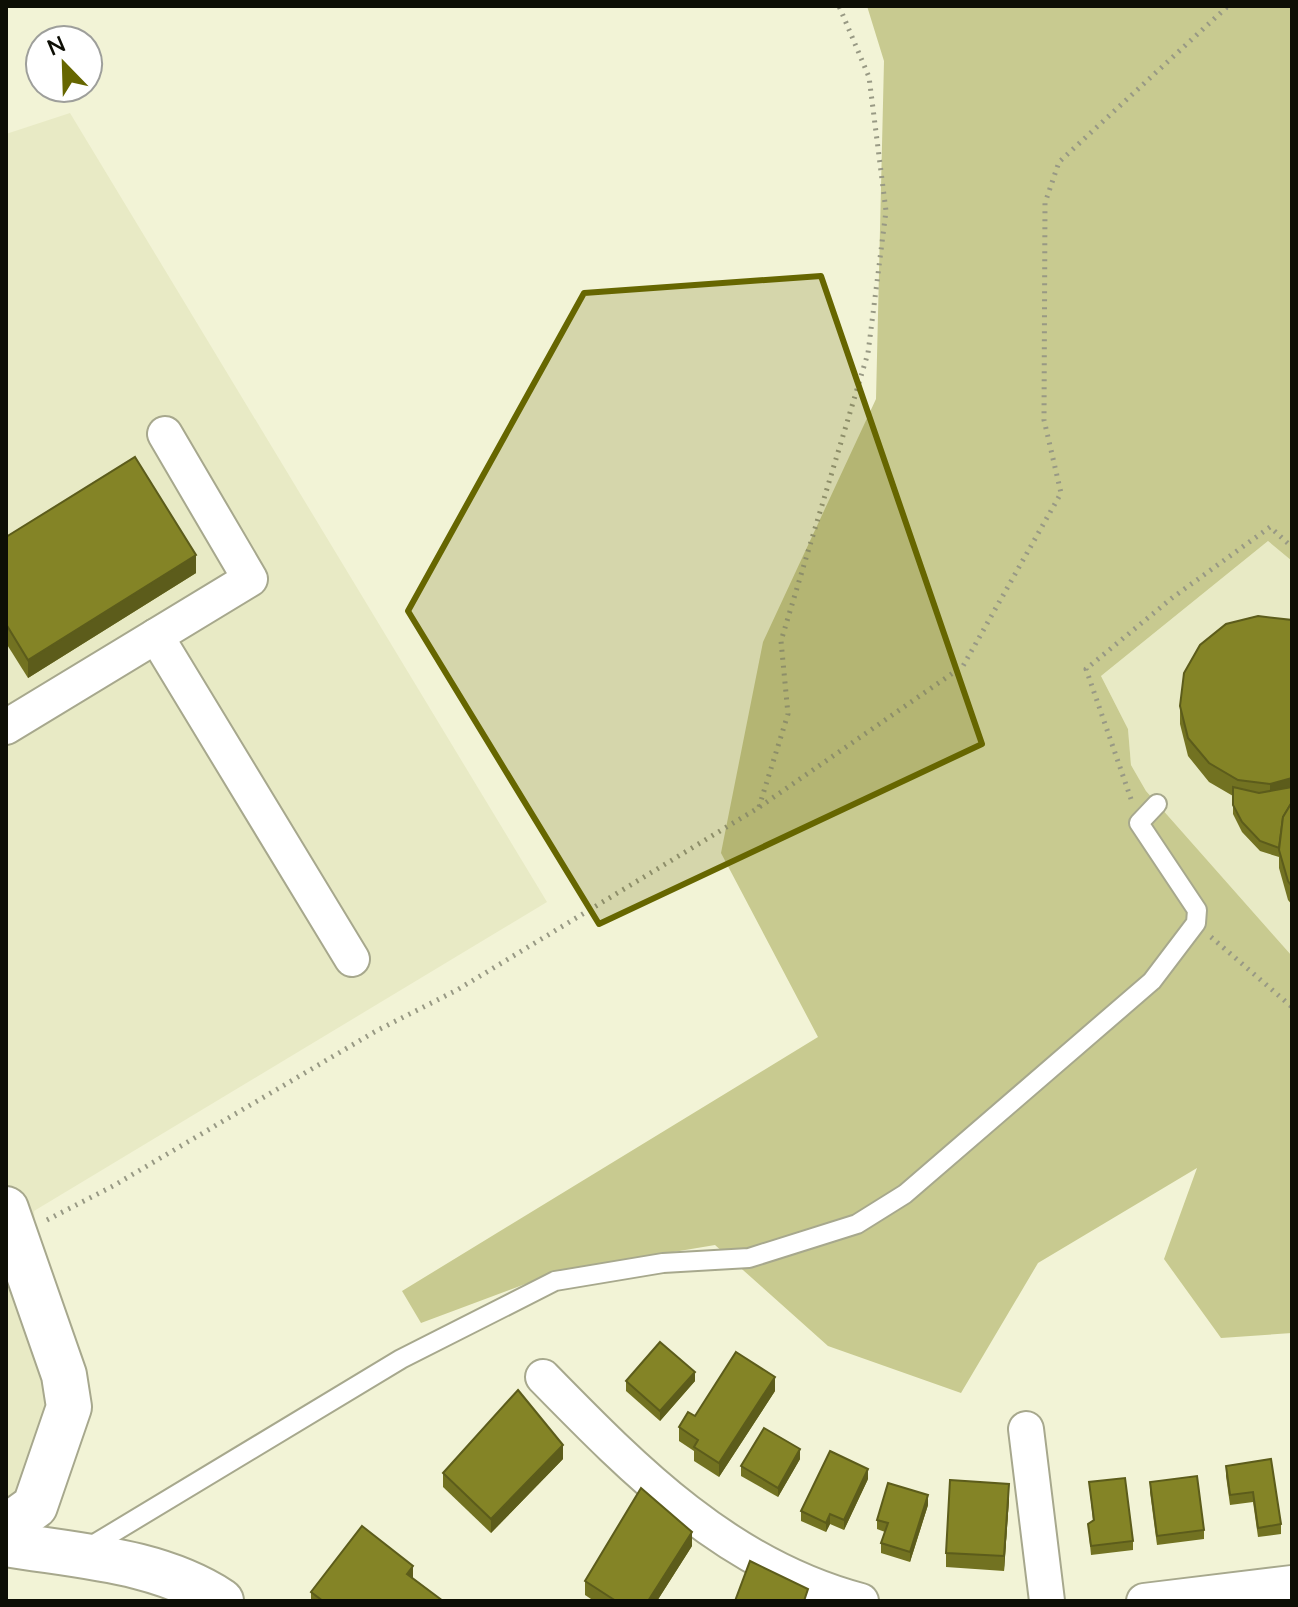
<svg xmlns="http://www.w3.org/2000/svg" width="1298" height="1607" viewBox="0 0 1298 1607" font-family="Lato,sans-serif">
	<rect width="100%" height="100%" fill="#f2f3d6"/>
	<!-- built -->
	<g fill="#e8eac5">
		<polygon points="70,113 547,902 34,1211 52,1412 30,1480 6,1506 6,134"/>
		<polygon points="1268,541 1292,561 1292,956 1146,791 1131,765 1128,729 1101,676"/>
	</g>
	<!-- green -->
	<polygon fill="#c8ca90" points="867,6 1292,6 1292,561 1268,541 1101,676 1128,729 1131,765 1146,791 1292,956 1292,1333 1221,1338 1164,1259 1197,1168 1038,1263 961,1393 828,1346 715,1245 560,1271 421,1323 402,1291 818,1037 721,853 763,642 876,399 884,61"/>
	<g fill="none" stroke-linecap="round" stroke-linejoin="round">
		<!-- lane casing -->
		<g stroke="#a7a88d" stroke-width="22">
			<polyline id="lane" points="86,1549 401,1359 555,1281 663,1263 749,1258 857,1224 905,1194 1152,981 1196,923 1197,910 1139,823 1157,804"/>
		</g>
		<!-- street casing -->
		<g stroke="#a7a88d" stroke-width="38">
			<g id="street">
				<polyline points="156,636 352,959"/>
				<polyline points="6,727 250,579 165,434"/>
				<path d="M543 1377C636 1472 728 1566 861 1601"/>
				<polyline points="1026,1429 1047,1601"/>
				<polyline points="1144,1601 1292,1583"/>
			</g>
		</g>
		<!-- secondary casing -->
		<g stroke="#a7a88d" stroke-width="48">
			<g id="secondary">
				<polyline points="6,1209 64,1375 69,1407 35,1506 6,1527"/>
				<path d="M6 1544C78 1556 159 1560 221 1601"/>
			</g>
		</g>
		<!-- path -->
		<g stroke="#989984" stroke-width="5" stroke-dasharray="2 6" stroke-linecap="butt">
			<polyline points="1131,799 1086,669 1172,598 1270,527 1292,547"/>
			<polyline points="759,807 788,714 781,641 868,353 886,211 869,77 839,6"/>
			<polyline points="1211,937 1292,1007"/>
			<polyline points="47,1220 113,1186 376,1031 457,990 758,808 963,666 1061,493 1044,420 1045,203 1059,162 1228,6"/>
		</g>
		<!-- lane -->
		<use href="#lane" stroke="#fff" stroke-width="18"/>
		<!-- street -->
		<use href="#street" stroke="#fff" stroke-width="34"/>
		<!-- secondary -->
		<use href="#secondary" stroke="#fff" stroke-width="44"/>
	</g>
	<!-- wall -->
	<g fill="#727221">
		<polygon points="6,537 196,573 28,678 6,643"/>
		<polygon points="1292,620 1292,905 1288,900 1279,868 1279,857 1260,851 1242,832 1233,814 1233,796 1209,782 1188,756 1180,724 1180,706"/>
		<polygon points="626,1381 695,1381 660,1421 626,1391"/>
		<polygon points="775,1391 719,1477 694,1461 694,1451 679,1441 679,1427 695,1416"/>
		<polygon points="563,1459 491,1533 443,1487 443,1473"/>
		<polygon points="800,1459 778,1497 741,1476 741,1466"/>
		<polygon points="1271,1459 1281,1524 1281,1534 1258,1537 1253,1502 1230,1505 1226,1476 1226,1466"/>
		<polygon points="868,1479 844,1530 830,1524 826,1532 801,1521 801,1511"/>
		<polygon points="1089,1482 1133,1541 1133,1550 1091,1555 1088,1524 1093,1521"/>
		<polygon points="1150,1482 1204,1530 1204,1539 1157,1545 1150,1492"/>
		<polygon points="1009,1499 1004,1571 946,1567 946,1553"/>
		<polygon points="928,1505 910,1562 881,1553 881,1543 885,1532 877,1529 877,1520"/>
		<polygon points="692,1546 657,1601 594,1601 585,1595 585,1581"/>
		<polygon points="413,1579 443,1601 311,1601 311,1592"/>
	</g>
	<!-- shaded-wall -->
	<g fill="#5c5c1b">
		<polygon points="196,555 196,573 28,678 28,660"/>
		<polygon points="1292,778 1292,797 1270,803 1270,784"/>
		<polygon points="695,1372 695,1381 660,1421 660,1411"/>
		<polygon points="775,1377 775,1391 719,1477 719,1463"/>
		<polygon points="563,1445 563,1459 491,1533 491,1519"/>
		<polygon points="800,1449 800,1459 778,1497 778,1488"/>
		<polygon points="868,1469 868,1479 844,1530 844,1520"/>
		<polygon points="1009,1484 1009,1499 1004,1571 1004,1556"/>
		<polygon points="928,1495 928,1505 910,1562 910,1552"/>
		<polygon points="830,1514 830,1524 826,1532 826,1523"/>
		<polygon points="692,1532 692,1546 657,1601 648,1601"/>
		<polygon points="413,1566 413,1592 407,1574"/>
	</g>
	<!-- building -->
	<g fill="#848426" stroke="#5c5c1b" stroke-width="2">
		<polygon points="135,457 196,555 28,660 6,624 6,537"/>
		<polygon points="1258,616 1292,620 1292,778 1270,784 1238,780 1209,763 1188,738 1180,706 1184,673 1200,645 1226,624"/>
		<polygon points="1233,787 1259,793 1292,787 1292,802 1283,817 1279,848 1260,841 1242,822 1233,805"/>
		<polygon points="1292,802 1292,887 1288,881 1279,850 1283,817"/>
		<polygon points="660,1342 695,1372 660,1411 626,1381"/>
		<polygon points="736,1352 775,1377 719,1463 694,1447 698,1440 679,1427 688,1412 695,1416"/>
		<polygon points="518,1390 563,1445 491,1519 443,1473"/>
		<polygon points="764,1428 800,1449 778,1488 741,1466"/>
		<polygon points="830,1451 868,1469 844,1520 830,1514 826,1523 801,1511"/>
		<polygon points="1271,1459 1281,1524 1258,1528 1253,1492 1230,1495 1226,1466"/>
		<polygon points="1197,1476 1204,1530 1157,1536 1150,1482"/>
		<polygon points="1125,1478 1133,1541 1091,1546 1088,1524 1094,1520 1089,1482"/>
		<polygon points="950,1480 1009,1484 1004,1556 946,1553"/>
		<polygon points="888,1483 928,1495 910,1552 881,1543 888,1523 877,1520"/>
		<polygon points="641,1488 692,1532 648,1601 616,1601 585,1581"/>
		<polygon points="362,1526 413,1566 407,1574 443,1601 323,1601 311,1592"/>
		<polygon points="750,1561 808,1589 804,1601 735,1601"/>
	</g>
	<!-- marked area -->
	<path fill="#660" fill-opacity="0.2" stroke="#660" stroke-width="6" stroke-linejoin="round" d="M821 276 982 744 599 924 408 611 584 293Z"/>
	<!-- border -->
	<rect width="1298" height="1607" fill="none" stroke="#0d0e05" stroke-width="16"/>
	<!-- north arrow -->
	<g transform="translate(64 64) rotate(337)"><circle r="38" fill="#ffffff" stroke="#9e9f9b" stroke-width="2"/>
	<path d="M0-6L14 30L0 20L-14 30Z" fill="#666600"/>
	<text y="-12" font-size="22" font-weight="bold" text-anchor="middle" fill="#0d0e05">N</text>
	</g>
</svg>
